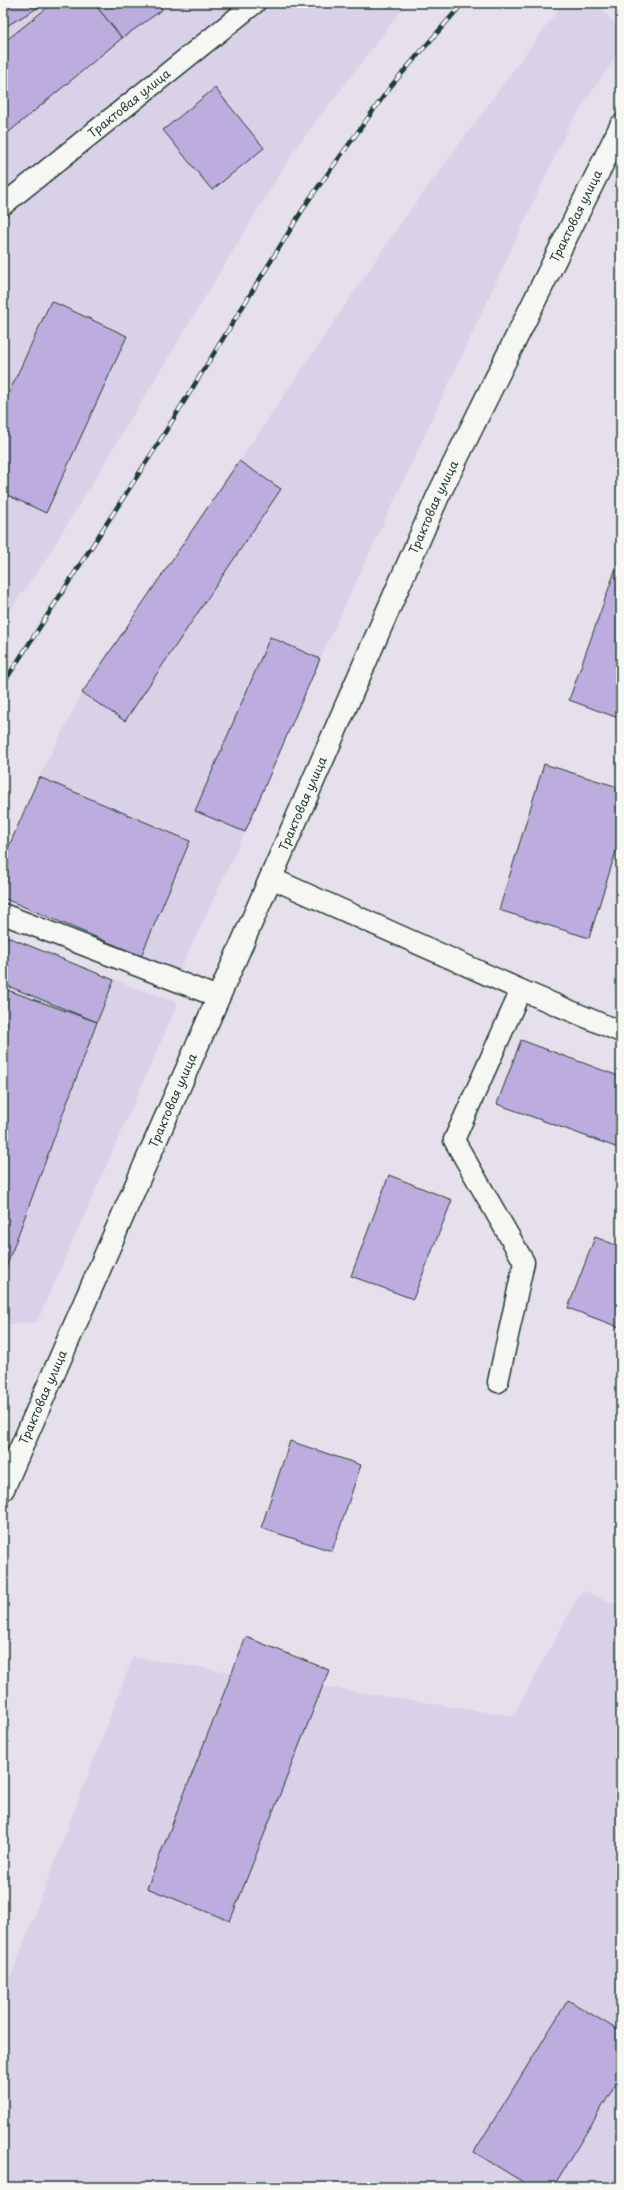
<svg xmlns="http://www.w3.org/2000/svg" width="624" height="2190" viewBox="0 0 624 2190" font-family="'Playpen Sans',sans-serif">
	<rect width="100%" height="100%" fill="#e5e0ec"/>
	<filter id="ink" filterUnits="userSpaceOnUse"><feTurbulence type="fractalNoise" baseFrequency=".025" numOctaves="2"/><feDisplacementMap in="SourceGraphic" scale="8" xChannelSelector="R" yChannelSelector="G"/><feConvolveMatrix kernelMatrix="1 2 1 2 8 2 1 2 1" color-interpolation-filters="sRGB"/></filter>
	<g filter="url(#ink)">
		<!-- built -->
		<g fill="#d9d1e8">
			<polygon points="3,3 407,3 293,152 43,564 3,619"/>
			<polygon points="563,3 597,3 621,31 621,49 570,124 320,659 245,832 180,970 141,956 3,898 3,860 39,777 82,693 398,227"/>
			<polygon points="3,935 114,980 178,1003 37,1322 3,1325"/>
			<polygon points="582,1590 621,1606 621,2187 3,2187 3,1997 133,1657 513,1716"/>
		</g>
		<!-- building -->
		<g fill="#bdadde" stroke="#1f3d34">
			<polygon points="3,3 46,3 3,28"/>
			<polygon points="53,3 94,3 122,38 3,137 3,43"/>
			<polygon points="94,3 158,3 162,10 122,38"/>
			<polygon points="215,88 264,148 212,190 163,130"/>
			<polygon points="51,301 127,336 46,513 3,493 3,406"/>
			<polygon points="239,461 281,489 125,721 82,693"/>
			<polygon points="621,554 621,719 569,700"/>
			<polygon points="270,637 320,659 245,832 195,811"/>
			<polygon points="544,764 621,788 621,835 589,938 499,910"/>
			<polygon points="39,777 190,841 141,956 3,898 3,860"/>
			<polygon points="3,935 114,980 97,1022 3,984"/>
			<polygon points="7,990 97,1022 4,1273 3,1001"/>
			<polygon points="521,1040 621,1077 621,1149 497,1104"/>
			<polygon points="389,1175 452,1200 413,1299 351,1276"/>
			<polygon points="595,1237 621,1247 621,1328 568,1308"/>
			<polygon points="290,1441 361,1465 332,1551 261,1528"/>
			<polygon points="246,1637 329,1670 230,1921 147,1888"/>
			<polygon points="568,2000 621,2032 621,2076 553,2187 531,2187 474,2152"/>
		</g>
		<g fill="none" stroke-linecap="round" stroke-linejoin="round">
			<!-- lane casing -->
			<g stroke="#1f3d34" stroke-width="23">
				<g id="lane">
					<path id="s1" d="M3 205 255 3"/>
					<polyline points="271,878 521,990 621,1032"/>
					<polyline points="3,914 218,997"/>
					<polyline points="498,1382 524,1262 454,1140 521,990"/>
				</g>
			</g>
			<!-- secondary casing -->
			<g stroke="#1f3d34" stroke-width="25">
				<g id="secondary">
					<path id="s2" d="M3 1489 438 496 621 126"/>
				</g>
			</g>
			<!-- lane -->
			<use href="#lane" stroke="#f6f6f2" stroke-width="20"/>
			<!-- secondary -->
			<use href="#secondary" stroke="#f6f6f2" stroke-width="22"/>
			<!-- rail casing -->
			<g stroke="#1f3d34" stroke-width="4.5">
				<polyline id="rail" points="3,684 156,447 308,201 391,86 463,3"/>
			</g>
			<!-- rail -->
			<use href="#rail" stroke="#f6f6f2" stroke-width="3" stroke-dasharray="9" stroke-linecap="butt"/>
		</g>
	</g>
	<g text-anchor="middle" stroke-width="3" stroke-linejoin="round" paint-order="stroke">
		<!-- street labels -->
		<g font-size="12" fill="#1f3d34" stroke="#f6f6f2">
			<text dy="4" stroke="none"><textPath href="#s1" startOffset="162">Трактовая улица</textPath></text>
			<text dy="4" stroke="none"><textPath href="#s2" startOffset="1396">Трактовая улица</textPath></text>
			<text dy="4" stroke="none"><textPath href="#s2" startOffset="1072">Трактовая улица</textPath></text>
			<text dy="4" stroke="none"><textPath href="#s2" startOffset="748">Трактовая улица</textPath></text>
			<text dy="4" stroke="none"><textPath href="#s2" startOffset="424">Трактовая улица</textPath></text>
			<text dy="4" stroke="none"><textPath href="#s2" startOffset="100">Трактовая улица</textPath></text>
		</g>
	</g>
	<!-- margin -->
	<rect width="624" height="2190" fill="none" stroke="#f6f6f2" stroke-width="16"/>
	<rect x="8" y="8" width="608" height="2174" fill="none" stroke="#1f3d34" stroke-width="1.5" filter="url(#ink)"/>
</svg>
